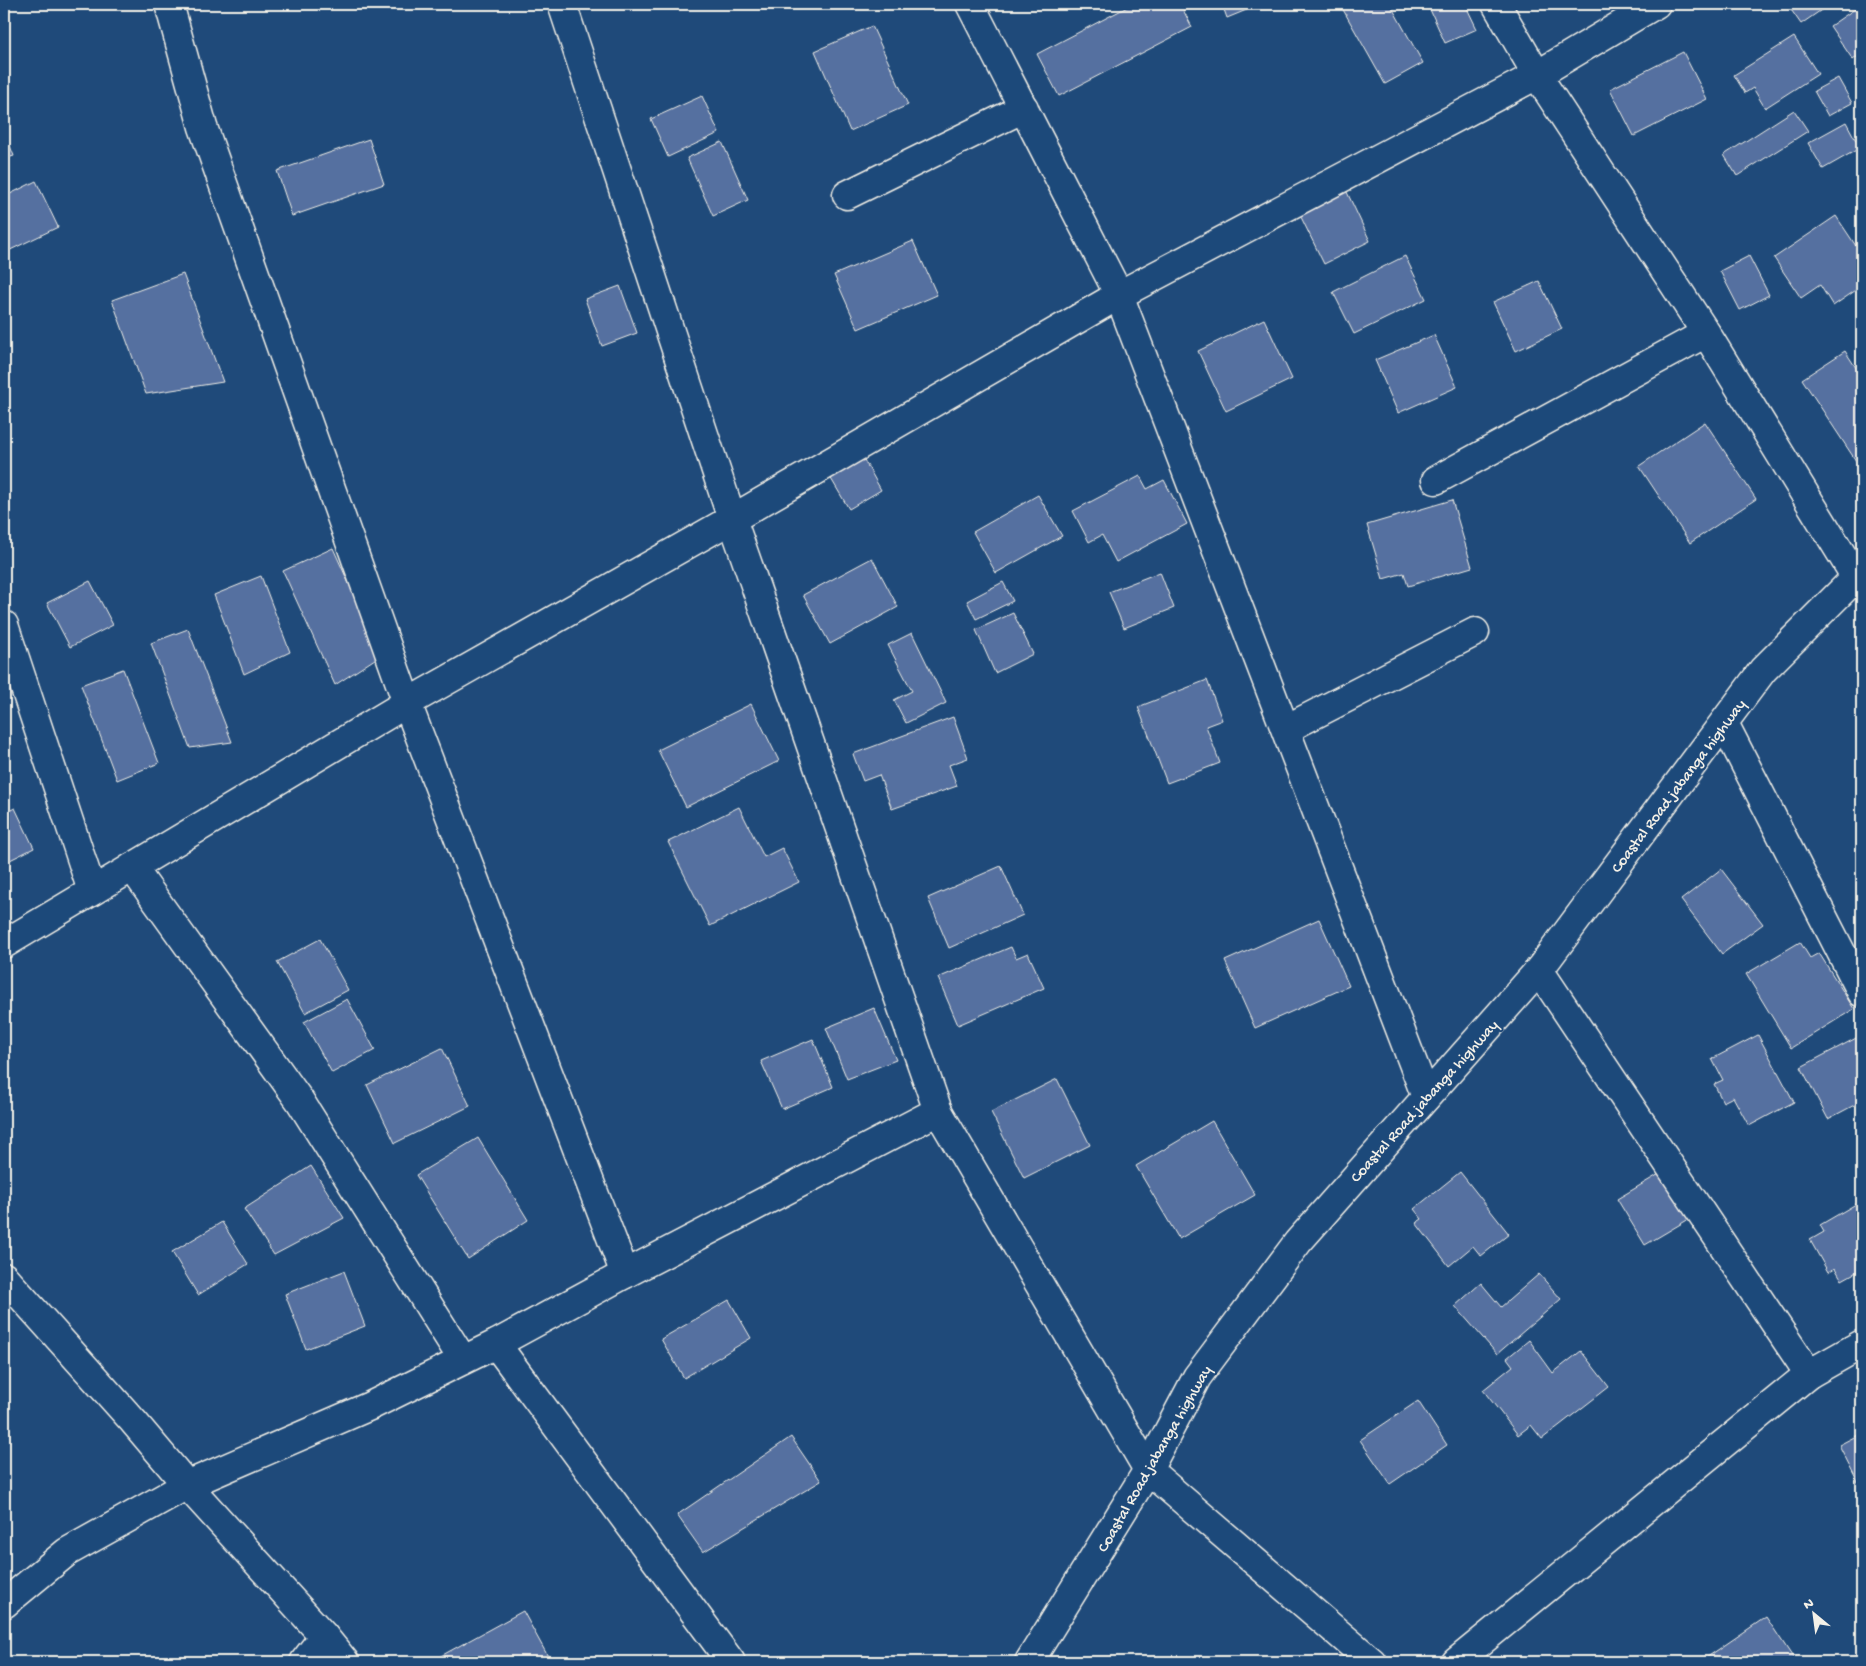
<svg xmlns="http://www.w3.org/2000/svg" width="1866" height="1666" viewBox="0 0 1866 1666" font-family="'Gochi Hand',sans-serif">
	<rect width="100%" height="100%" fill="#1f4a7a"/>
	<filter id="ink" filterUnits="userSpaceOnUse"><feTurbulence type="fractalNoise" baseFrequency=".02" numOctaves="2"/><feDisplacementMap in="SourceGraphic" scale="10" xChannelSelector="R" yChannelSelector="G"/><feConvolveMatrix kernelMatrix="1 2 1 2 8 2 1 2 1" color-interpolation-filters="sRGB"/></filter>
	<g filter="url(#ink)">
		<!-- building -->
		<g fill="#556fa0" stroke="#f4f1e8">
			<polygon points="1133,4 1180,4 1192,27 1059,96 1037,54"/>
			<polygon points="1222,4 1261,4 1227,18"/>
			<polygon points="1344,4 1390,4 1423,63 1385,84 1341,6"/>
			<polygon points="1431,4 1465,4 1477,29 1445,43 1428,5"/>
			<polygon points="1787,4 1830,4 1801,24"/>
			<polygon points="1862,4 1862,53 1853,60 1830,26"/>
			<polygon points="872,26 908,105 850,131 815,51"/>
			<polygon points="1794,37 1818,74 1765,108 1753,88 1745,93 1734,75"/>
			<polygon points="1683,52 1707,99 1634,136 1610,89"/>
			<polygon points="1838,78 1852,103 1828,116 1814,91"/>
			<polygon points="702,96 719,133 668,157 651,119"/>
			<polygon points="1794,110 1808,131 1737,176 1724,155"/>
			<polygon points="1846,122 1860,148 1823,169 1808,143"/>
			<polygon points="4,131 14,156 4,159"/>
			<polygon points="369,139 384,184 292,216 277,171"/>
			<polygon points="722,142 748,200 713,216 687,158"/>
			<polygon points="36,181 58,227 4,253 4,197"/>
			<polygon points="1346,190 1370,241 1324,264 1299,213"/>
			<polygon points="1836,216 1862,255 1862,286 1833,306 1820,285 1801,298 1774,258"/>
			<polygon points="913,241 937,295 858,329 834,275"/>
			<polygon points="1405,256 1426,299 1354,334 1333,292"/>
			<polygon points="1749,256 1769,295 1740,310 1720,271"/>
			<polygon points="183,274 223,382 146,394 112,300"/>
			<polygon points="1539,281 1562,329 1516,351 1493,302"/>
			<polygon points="620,286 637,333 602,346 585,299"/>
			<polygon points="1264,319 1292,379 1226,411 1198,351"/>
			<polygon points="1434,335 1457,387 1398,413 1375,360"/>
			<polygon points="1845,351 1862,377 1862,470 1802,379"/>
			<polygon points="1705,422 1756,499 1690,543 1639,466"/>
			<polygon points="863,458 881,490 849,509 830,477"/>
			<polygon points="1140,476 1147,489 1164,480 1187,524 1116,562 1102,535 1089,542 1073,511"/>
			<polygon points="1038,495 1062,536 996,573 973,532"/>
			<polygon points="1452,500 1472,567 1408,586 1404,573 1383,579 1367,525"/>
			<polygon points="333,548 381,655 335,685 283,571"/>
			<polygon points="872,558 898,607 830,644 803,595"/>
			<polygon points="1160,572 1174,608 1124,628 1109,592"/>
			<polygon points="261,576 290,652 244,674 214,595"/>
			<polygon points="90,581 113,625 70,647 47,603"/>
			<polygon points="1003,582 1013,601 976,619 967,601"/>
			<polygon points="1013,613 1033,654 995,673 976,630"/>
			<polygon points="188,629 232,742 190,748 151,643"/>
			<polygon points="912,633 946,703 906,723 894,700 912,691 888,645"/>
			<polygon points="123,669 159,763 117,780 81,685"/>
			<polygon points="1207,680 1222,720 1206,726 1220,763 1167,783 1138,707"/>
			<polygon points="751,704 779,761 686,807 658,750"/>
			<polygon points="953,717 968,758 949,765 957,786 892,809 879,775 863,781 853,754"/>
			<polygon points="739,807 764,857 782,848 799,882 710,926 668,842"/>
			<polygon points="15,808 34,848 4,863 4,813"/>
			<polygon points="1001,866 1023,915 949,948 928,898"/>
			<polygon points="1721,869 1763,924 1722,954 1681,900"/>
			<polygon points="1319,919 1349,986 1255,1028 1225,961"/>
			<polygon points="320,939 348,990 305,1013 277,962"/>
			<polygon points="1800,942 1810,958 1819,953 1854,1009 1791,1048 1746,974"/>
			<polygon points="1011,947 1016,958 1028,953 1044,988 958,1025 938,978"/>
			<polygon points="347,999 375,1050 332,1073 304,1022"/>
			<polygon points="874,1008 896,1060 847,1079 826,1028"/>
			<polygon points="1758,1035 1794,1102 1749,1126 1733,1097 1723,1102 1714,1084 1723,1080 1712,1059"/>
			<polygon points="1862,1035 1862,1101 1828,1119 1801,1067"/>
			<polygon points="813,1039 833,1087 782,1109 761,1061"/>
			<polygon points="442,1048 470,1106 395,1143 367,1085"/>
			<polygon points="1057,1079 1090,1145 1024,1178 991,1112"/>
			<polygon points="1212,1121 1255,1195 1179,1239 1136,1166"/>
			<polygon points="478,1138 528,1220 468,1259 416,1175"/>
			<polygon points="311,1166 344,1218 274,1255 244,1209"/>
			<polygon points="1460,1172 1509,1234 1481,1256 1473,1246 1449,1266 1416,1223 1422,1219 1414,1209"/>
			<polygon points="1661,1173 1689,1219 1645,1245 1617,1199"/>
			<polygon points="1856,1204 1862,1216 1862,1269 1842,1280 1835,1268 1828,1272 1810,1240 1824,1232 1820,1225"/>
			<polygon points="222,1222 248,1264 198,1295 172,1252"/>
			<polygon points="344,1271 365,1326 306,1349 285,1294"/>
			<polygon points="1539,1274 1561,1299 1497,1354 1455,1306 1481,1283 1501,1307"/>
			<polygon points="729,1300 751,1338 684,1378 661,1339"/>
			<polygon points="1529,1340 1553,1373 1581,1351 1609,1387 1542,1439 1531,1425 1518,1435 1483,1390 1513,1366 1507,1358"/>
			<polygon points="1418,1401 1447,1445 1390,1484 1360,1440"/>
			<polygon points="1862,1433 1862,1490 1839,1445"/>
			<polygon points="791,1437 821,1481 703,1552 677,1515"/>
			<polygon points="523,1611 551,1662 442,1662 439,1657"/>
			<polygon points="1766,1617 1796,1662 1700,1662"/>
		</g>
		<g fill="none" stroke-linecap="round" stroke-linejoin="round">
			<!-- minor casing -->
			<g stroke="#f4f1e8" stroke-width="31">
				<g id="minor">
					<polyline points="169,4 203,127 407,703 625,1274"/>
					<polyline points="562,4 732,519 938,1111 1148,1470 1372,1662"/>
					<polyline points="970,4 1119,295 1426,1097"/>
					<polyline points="1496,4 1537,75 1706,333 1855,576"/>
					<polyline points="847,195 1024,108"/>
					<polyline points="1436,480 1706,333"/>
					<polyline points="4,625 92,891"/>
					<polyline points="1724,723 1862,993"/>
					<polyline points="1286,729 1475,632"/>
					<polyline points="132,867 300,1101 463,1360"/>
					<polyline points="4,944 407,703 732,519 1119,295 1537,75 1656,4"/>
					<polyline points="1539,970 1809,1374"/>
					<polyline points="4,1277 133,1421 187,1485 324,1636 345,1662"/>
					<polyline points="496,1344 731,1662"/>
					<polyline points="4,1604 67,1552 187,1485 370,1406 496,1344 625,1274 938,1111"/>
					<polyline points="304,1662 324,1636"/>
					<polyline points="1029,1662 1148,1470 1197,1377 1298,1242 1539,970 1763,670 1862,571"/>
					<polyline points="1456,1662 1809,1374 1862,1344"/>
				</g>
			</g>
			<!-- minor -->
			<use href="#minor" stroke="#1f4a7a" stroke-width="28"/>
		</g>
	</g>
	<g text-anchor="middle" stroke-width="4" stroke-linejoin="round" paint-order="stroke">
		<!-- street labels -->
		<g font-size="16" fill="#f4f1e8" stroke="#1f4a7a">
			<text transform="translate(1677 785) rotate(-53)" y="6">Coastal Road jabanga highway</text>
			<text transform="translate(1423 1100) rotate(-48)" y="6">Coastal Road jabanga highway</text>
			<text transform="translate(1153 1458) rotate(-60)" y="6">Coastal Road jabanga highway</text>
		</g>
	</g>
	<!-- margin -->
	<rect width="1866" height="1666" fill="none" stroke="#1f4a7a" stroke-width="20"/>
	<rect x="10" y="10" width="1846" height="1646" fill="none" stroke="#f4f1e8" stroke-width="2" filter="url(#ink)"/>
	<!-- north arrow -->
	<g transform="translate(1814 1614) rotate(331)" stroke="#1f4a7a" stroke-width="4" paint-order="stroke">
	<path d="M0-4L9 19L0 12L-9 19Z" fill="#f4f1e8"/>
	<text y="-8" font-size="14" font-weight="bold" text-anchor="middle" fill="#f4f1e8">N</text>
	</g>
</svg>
